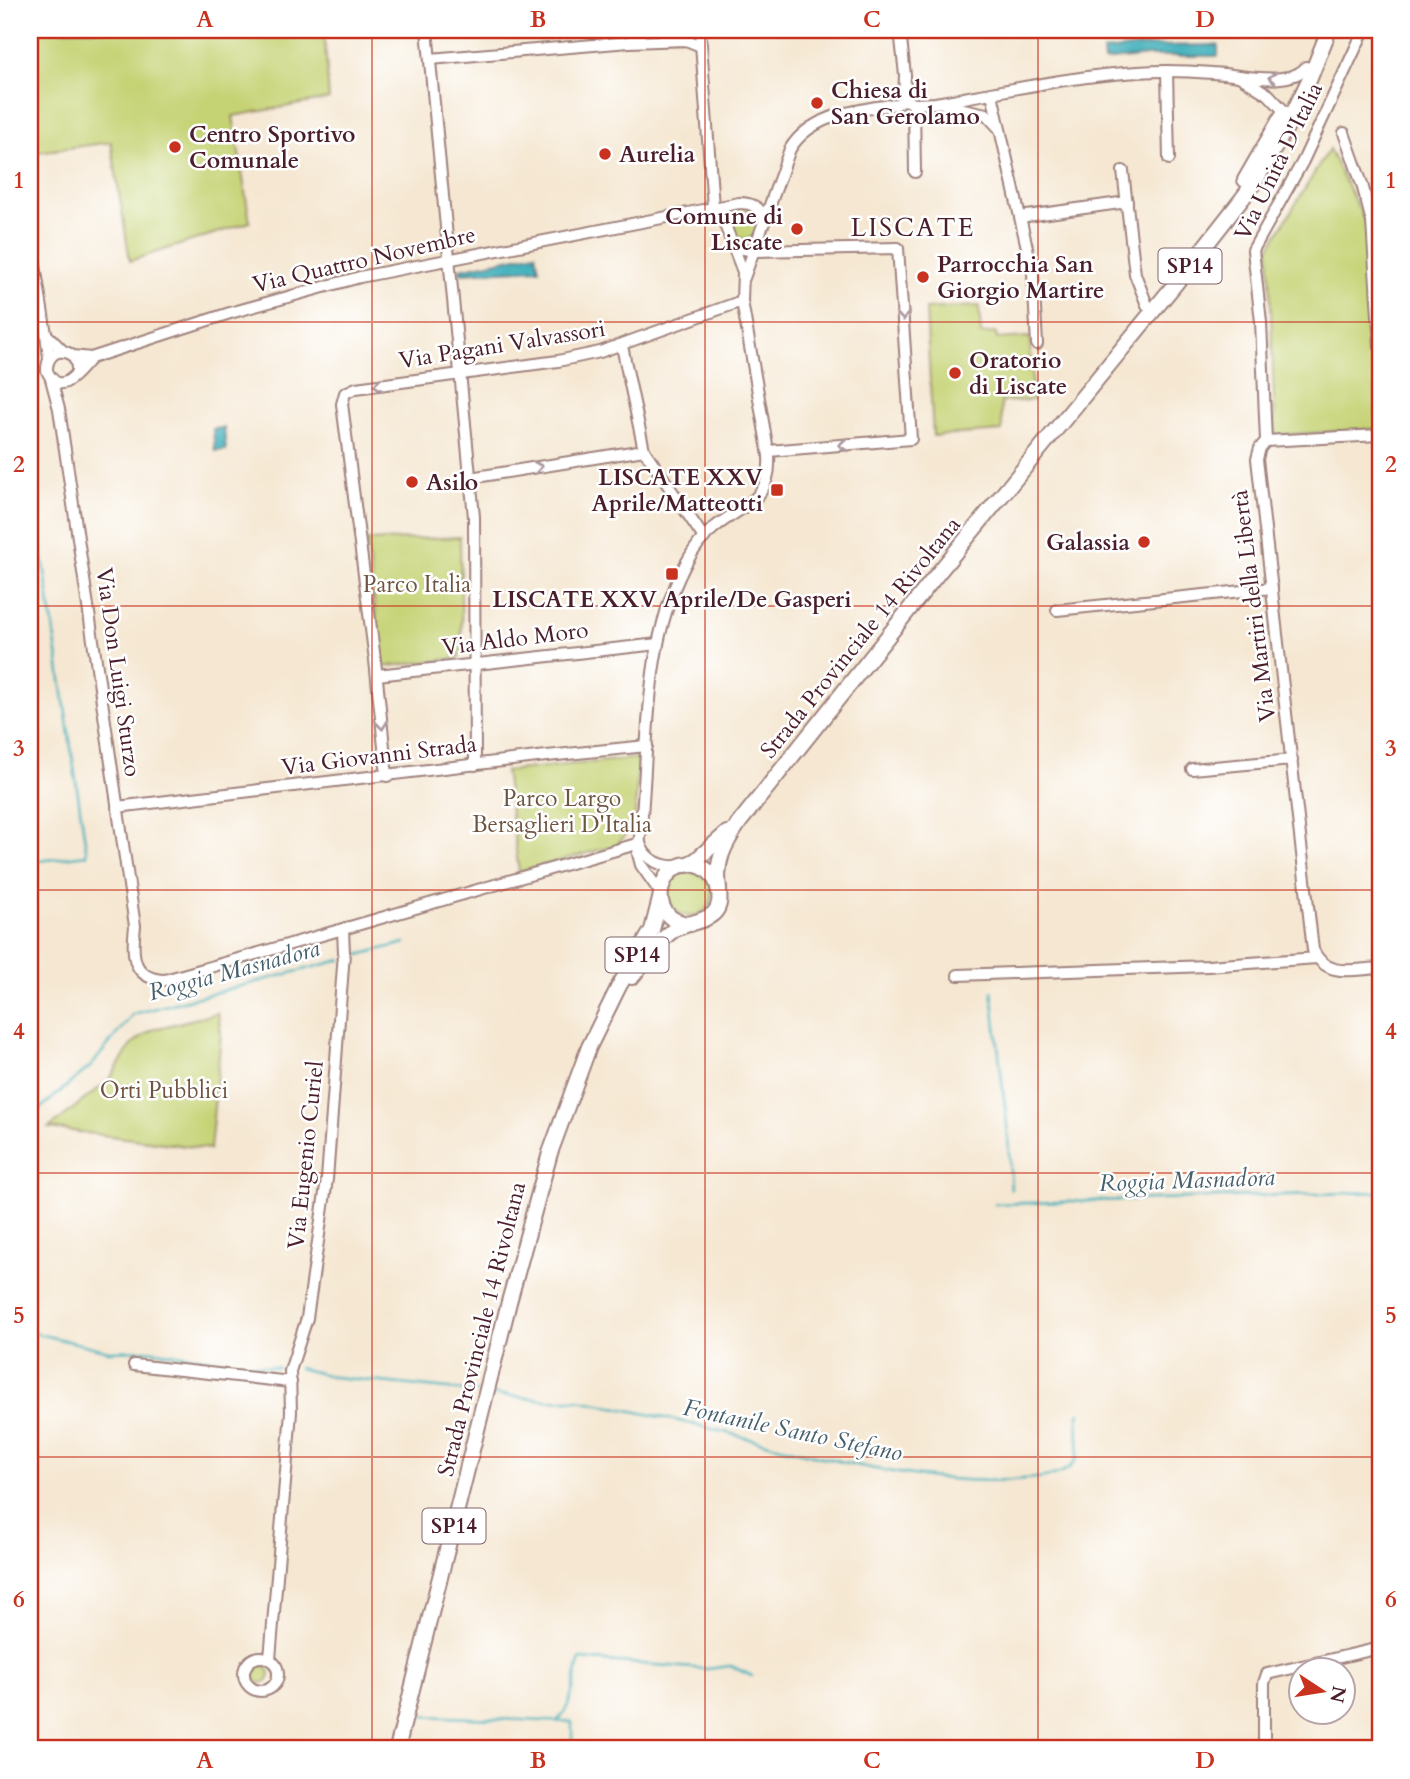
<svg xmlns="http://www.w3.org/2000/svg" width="1410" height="1779" viewBox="0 0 1410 1779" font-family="Cardo,serif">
	<rect width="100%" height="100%" fill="#fff"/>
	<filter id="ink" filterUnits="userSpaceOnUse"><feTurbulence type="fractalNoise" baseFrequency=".0143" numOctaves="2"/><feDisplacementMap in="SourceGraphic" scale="14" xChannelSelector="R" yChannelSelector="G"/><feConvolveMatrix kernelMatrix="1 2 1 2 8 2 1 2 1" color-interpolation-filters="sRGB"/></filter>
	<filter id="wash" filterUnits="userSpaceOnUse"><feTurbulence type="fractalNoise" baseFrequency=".00686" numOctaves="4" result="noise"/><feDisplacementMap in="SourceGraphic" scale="28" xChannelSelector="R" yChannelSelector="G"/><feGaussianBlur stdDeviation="1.57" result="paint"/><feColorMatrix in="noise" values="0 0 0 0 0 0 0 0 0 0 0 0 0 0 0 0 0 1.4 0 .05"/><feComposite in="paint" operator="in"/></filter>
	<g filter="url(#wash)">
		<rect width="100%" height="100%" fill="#f5e7d1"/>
		<!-- green -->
		<g fill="#c6d374" stroke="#887950" stroke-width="2">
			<polygon points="30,30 399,30 324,31 329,99 233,116 250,222 130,261 111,142 30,153"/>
			<polygon points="654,30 692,30 691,36 647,37"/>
			<polygon points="1329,149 1368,227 1374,326 1377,429 1275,435 1269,248"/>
			<circle cx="744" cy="224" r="15"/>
			<polygon points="30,296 40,373 30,377"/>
			<polygon points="979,306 981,334 996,333 997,339 1030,337 1033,400 1001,402 1002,431 933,436 926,309"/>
			<polygon points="460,537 462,652 458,658 382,667 367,541"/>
			<polygon points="638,758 635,817 631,828 617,845 519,872 505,771"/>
			<circle cx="690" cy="894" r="22"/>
			<polygon points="218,1013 221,1034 210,1149 49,1128 109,1080 132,1044 144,1035 154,1029"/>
			<circle cx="261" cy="1674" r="9"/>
		</g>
		<!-- water -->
		<g fill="#3eaeb9" stroke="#446672" stroke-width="2">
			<polygon points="1218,45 1218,56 1148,56 1104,61 1103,51 1149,46"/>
			<polygon points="536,253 539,269 460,273 460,269"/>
			<polygon points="224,428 226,450 215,451 213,429"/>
		</g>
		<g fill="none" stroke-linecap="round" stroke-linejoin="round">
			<!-- stream -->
			<g stroke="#3eaeb9" stroke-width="2.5">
				<polyline points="30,471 87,855 30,862"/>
				<polyline points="347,958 405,943"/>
				<polyline points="992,991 1008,1134 1011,1189"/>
				<polyline points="30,1117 92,1065 133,1014 341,960"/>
				<polyline points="995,1204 1380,1192"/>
				<polyline points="30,1332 109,1351 148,1350 278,1368"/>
				<polyline points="299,1368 334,1377 476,1392"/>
				<path d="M494 1394C512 1396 529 1399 547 1400 560 1401 572 1399 584 1401 624 1409 664 1417 704 1427 805 1452 906 1486 1012 1480 1031 1478 1053 1479 1069 1468 1087 1455 1072 1431 1080 1413"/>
				<polyline points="422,1716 572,1722 572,1749"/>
				<path d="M558 1720C574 1704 573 1680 580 1659L706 1669 731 1666 752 1676"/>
			</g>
		</g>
	</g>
	<g filter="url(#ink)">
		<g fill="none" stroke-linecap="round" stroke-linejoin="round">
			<!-- minor casing -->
			<g stroke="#a0837e" stroke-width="14">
				<g id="minor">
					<polyline points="427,30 474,517 475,765"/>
					<polyline points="700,30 713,207"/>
					<polyline points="900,30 905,75 904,99"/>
					<polyline points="629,42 645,30"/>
					<polyline points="430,59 629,42 686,40 701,46"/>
					<polyline points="1167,71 1169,159"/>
					<polyline points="1239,76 1269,95 1285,112"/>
					<polyline points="992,94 1033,274 1037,344"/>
					<path d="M904 99 914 104 935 103C1002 92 1070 76 1138 72 1163 70 1188 71 1213 73 1237 74 1290 88 1306 67"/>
					<polyline points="914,104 915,172"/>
					<polyline points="945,105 986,114 999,128"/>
					<polyline points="1344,133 1362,184 1372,222 1380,347"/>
					<polyline points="1123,171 1135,274 1147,305"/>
					<polyline points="1020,217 1127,202"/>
					<polyline points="30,234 46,334"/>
					<polyline points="731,242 739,248 754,251 898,248 911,439 769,451"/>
					<path d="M744 278 790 149C812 113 860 110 897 104L904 99"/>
					<polyline points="622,346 644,450 704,538"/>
					<path d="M73 356 91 358C79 370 61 400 47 371 46 345 78 345 77 371"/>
					<polyline points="49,358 46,334 64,352"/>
					<path d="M91 358 230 313 360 277 739 203C753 203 763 208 764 223"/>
					<path d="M51 379 59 409 135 926C132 951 130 979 165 980L343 929"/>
					<path d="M1380 435 1266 441 1260 448 1257 459 1313 950C1327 979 1354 969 1380 968"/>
					<polyline points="1266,441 1261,322 1253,250 1303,161 1364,30"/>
					<polyline points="470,478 644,450"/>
					<polyline points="1057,610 1272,588"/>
					<polyline points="377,675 658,644"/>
					<polyline points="1192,769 1292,760"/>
					<polyline points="387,776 375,660 342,404 345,393 356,388 558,361 600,352 742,301"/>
					<polyline points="117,807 537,757 647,746"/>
					<path d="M640 843C645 861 664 868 681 866"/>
					<path d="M660 892 641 865 638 854C651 758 639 654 685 565 693 550 702 537 715 527 743 505 772 500 769 456L742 301 743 272 722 217 713 207"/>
					<polyline points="958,975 1208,966 1317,958"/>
					<polyline points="134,1365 291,1382"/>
					<circle cx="261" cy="1674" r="17"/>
					<polyline points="270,1659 291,1412 290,1371 307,1318 327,1179 344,953 343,929 640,843"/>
					<polyline points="1264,1749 1264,1683 1267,1674 1380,1648"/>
				</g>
			</g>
			<!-- major casing -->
			<g stroke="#a0837e" stroke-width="18">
				<g id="major">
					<polyline points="1245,180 1282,116"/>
					<polyline points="686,865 696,860 727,833"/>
					<path d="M719 888C715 862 724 845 739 823L939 572 1176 283 1242 199 1256 180 1286 128 1310 78 1329 30"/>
					<path d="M632 977C644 962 655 944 671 932 688 918 728 926 718 887 716 879 710 871 702 867 660 849 640 922 691 924"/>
					<polyline points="397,1749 509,1302 550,1153 589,1047 619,986 652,930 660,899"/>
				</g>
			</g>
			<!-- minor -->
			<use href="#minor" stroke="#fff" stroke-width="10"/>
			<!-- major -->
			<use href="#major" stroke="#fff" stroke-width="14"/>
		</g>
		<!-- one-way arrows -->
		<defs><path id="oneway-chevron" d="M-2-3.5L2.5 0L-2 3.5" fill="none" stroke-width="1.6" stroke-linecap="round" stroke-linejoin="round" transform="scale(1.75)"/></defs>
		<g stroke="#ae9aa0">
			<use href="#oneway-chevron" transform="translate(1273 78) rotate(-176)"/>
			<use href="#oneway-chevron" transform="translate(903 316) rotate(86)"/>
			<use href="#oneway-chevron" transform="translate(378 385) rotate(172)"/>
			<use href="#oneway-chevron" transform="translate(843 445) rotate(175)"/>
			<use href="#oneway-chevron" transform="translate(538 467) rotate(-9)"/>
			<use href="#oneway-chevron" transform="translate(382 725) rotate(84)"/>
		</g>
	</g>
	<!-- grid -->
	<path fill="none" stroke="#c8321e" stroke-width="2" stroke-opacity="0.55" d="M372 30V1749M705 30V1749M1038 30V1749M30 322H1380M30 606H1380M30 890H1380M30 1173H1380M30 1457H1380"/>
	<!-- markers -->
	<g fill="#c8321e" stroke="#fff" stroke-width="2.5">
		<circle cx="817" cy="103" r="7"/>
		<circle cx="175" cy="147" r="7"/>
		<circle cx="605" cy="154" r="7"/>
		<circle cx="797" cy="229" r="7"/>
		<circle cx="923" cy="277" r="7"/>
		<circle cx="955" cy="373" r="7"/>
		<circle cx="412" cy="482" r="7"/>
		<rect x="770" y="483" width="14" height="14" rx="3.5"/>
		<circle cx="1144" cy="542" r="7"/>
		<rect x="665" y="567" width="14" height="14" rx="3.5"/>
	</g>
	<g text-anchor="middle" stroke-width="5" stroke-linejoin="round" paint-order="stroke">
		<!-- shield labels -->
		<g fill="#fff" stroke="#80626b" stroke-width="2">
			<rect x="1158.5" y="248.5" width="63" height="35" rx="5"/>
			<rect x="605.5" y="937.5" width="63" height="35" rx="5"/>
			<rect x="422.5" y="1508.5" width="63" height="35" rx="5"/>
		</g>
		<g font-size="21" font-weight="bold" fill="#4a1f2b">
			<text x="1190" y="273">SP14</text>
			<text x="637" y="962">SP14</text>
			<text x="454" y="1533">SP14</text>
		</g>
		<!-- poi labels -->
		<g font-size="23" font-weight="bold" fill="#4a1f2b" stroke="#fff" text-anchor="start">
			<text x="831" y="98">Chiesa di<tspan x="831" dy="26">San Gerolamo</tspan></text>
			<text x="189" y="142">Centro Sportivo<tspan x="189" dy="26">Comunale</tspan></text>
			<text x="619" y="162">Aurelia</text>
			<text x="783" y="224" text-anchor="end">Comune di<tspan x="783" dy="26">Liscate</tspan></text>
			<text x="937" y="272">Parrocchia San<tspan x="937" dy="26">Giorgio Martire</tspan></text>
			<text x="969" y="368">Oratorio<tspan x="969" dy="26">di Liscate</tspan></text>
			<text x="763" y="485" text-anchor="end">LISCATE XXV<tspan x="763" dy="26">Aprile/Matteotti</tspan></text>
			<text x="426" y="490">Asilo</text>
			<text x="1130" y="550" text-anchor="end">Galassia</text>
			<text x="672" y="607" text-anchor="middle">LISCATE XXV Aprile/De Gasperi</text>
		</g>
		<!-- street labels -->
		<g font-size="23" fill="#4a1f2b" stroke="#fff">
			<text transform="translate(1278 161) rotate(-64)" y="8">Via Unità D'Italia</text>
			<text transform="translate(364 259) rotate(-13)" y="8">Via Quattro Novembre</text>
			<text transform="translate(502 344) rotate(-9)" y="8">Via Pagani Valvassori</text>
			<text transform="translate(1253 606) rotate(-97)" y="8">Via Martiri della Libertà</text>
			<text transform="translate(860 637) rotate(-51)" y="8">Strada Provinciale 14 Rivoltana</text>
			<text transform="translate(515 638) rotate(-7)" y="8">Via Aldo Moro</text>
			<text transform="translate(119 672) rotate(82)" y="8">Via Don Luigi Sturzo</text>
			<text transform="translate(379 755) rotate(-7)" y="8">Via Giovanni Strada</text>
			<text transform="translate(305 1155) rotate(-84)" y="8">Via Eugenio Curiel</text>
			<text transform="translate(481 1329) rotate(-76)" y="8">Strada Provinciale 14 Rivoltana</text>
		</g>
		<!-- park labels -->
		<g font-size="23" fill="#6f5541" stroke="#fff">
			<text x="417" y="592">Parco Italia</text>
			<text x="562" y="806">Parco Largo<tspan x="562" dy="26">Bersaglieri D'Italia</tspan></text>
			<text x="164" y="1098">Orti Pubblici</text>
		</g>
		<!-- water labels -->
		<g font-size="24" font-style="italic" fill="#455f6b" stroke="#fff">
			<text transform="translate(234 970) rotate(-15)" y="8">Roggia Masnadora</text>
			<text transform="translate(1187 1180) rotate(-2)" y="8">Roggia Masnadora</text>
			<text transform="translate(793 1430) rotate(12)" y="8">Fontanile Santo Stefano</text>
		</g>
		<!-- quarter labels -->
		<g font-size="26" letter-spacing="2" fill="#4a1f2b" stroke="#fff">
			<text x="913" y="236">LISCATE</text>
		</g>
	</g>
	<!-- margin -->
	<rect width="1410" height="1779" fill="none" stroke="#fff" stroke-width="77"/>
	<!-- north arrow -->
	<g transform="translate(1322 1691) rotate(102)"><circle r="33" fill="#ffffff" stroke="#b7a5aa" stroke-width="2"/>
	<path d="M0-5L12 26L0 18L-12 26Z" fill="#c8321e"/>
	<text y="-10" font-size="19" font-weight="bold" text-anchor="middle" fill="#4a1f2b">N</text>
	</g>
	<rect x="38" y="38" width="1334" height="1702" fill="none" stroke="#c8321e" stroke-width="2.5"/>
	<g font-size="23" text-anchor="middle" font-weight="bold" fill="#c8321e">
		<text x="205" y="27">A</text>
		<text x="538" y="27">B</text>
		<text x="872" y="27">C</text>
		<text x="1205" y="27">D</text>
		<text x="19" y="188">1</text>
		<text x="1391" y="188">1</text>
		<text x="19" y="472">2</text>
		<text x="1391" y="472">2</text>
		<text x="19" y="756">3</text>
		<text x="1391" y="756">3</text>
		<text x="19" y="1039">4</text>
		<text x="1391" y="1039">4</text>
		<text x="19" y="1323">5</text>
		<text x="1391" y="1323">5</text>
		<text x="19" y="1607">6</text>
		<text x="1391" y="1607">6</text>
		<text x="205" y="1768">A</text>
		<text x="538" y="1768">B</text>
		<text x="872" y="1768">C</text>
		<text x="1205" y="1768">D</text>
	</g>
</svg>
